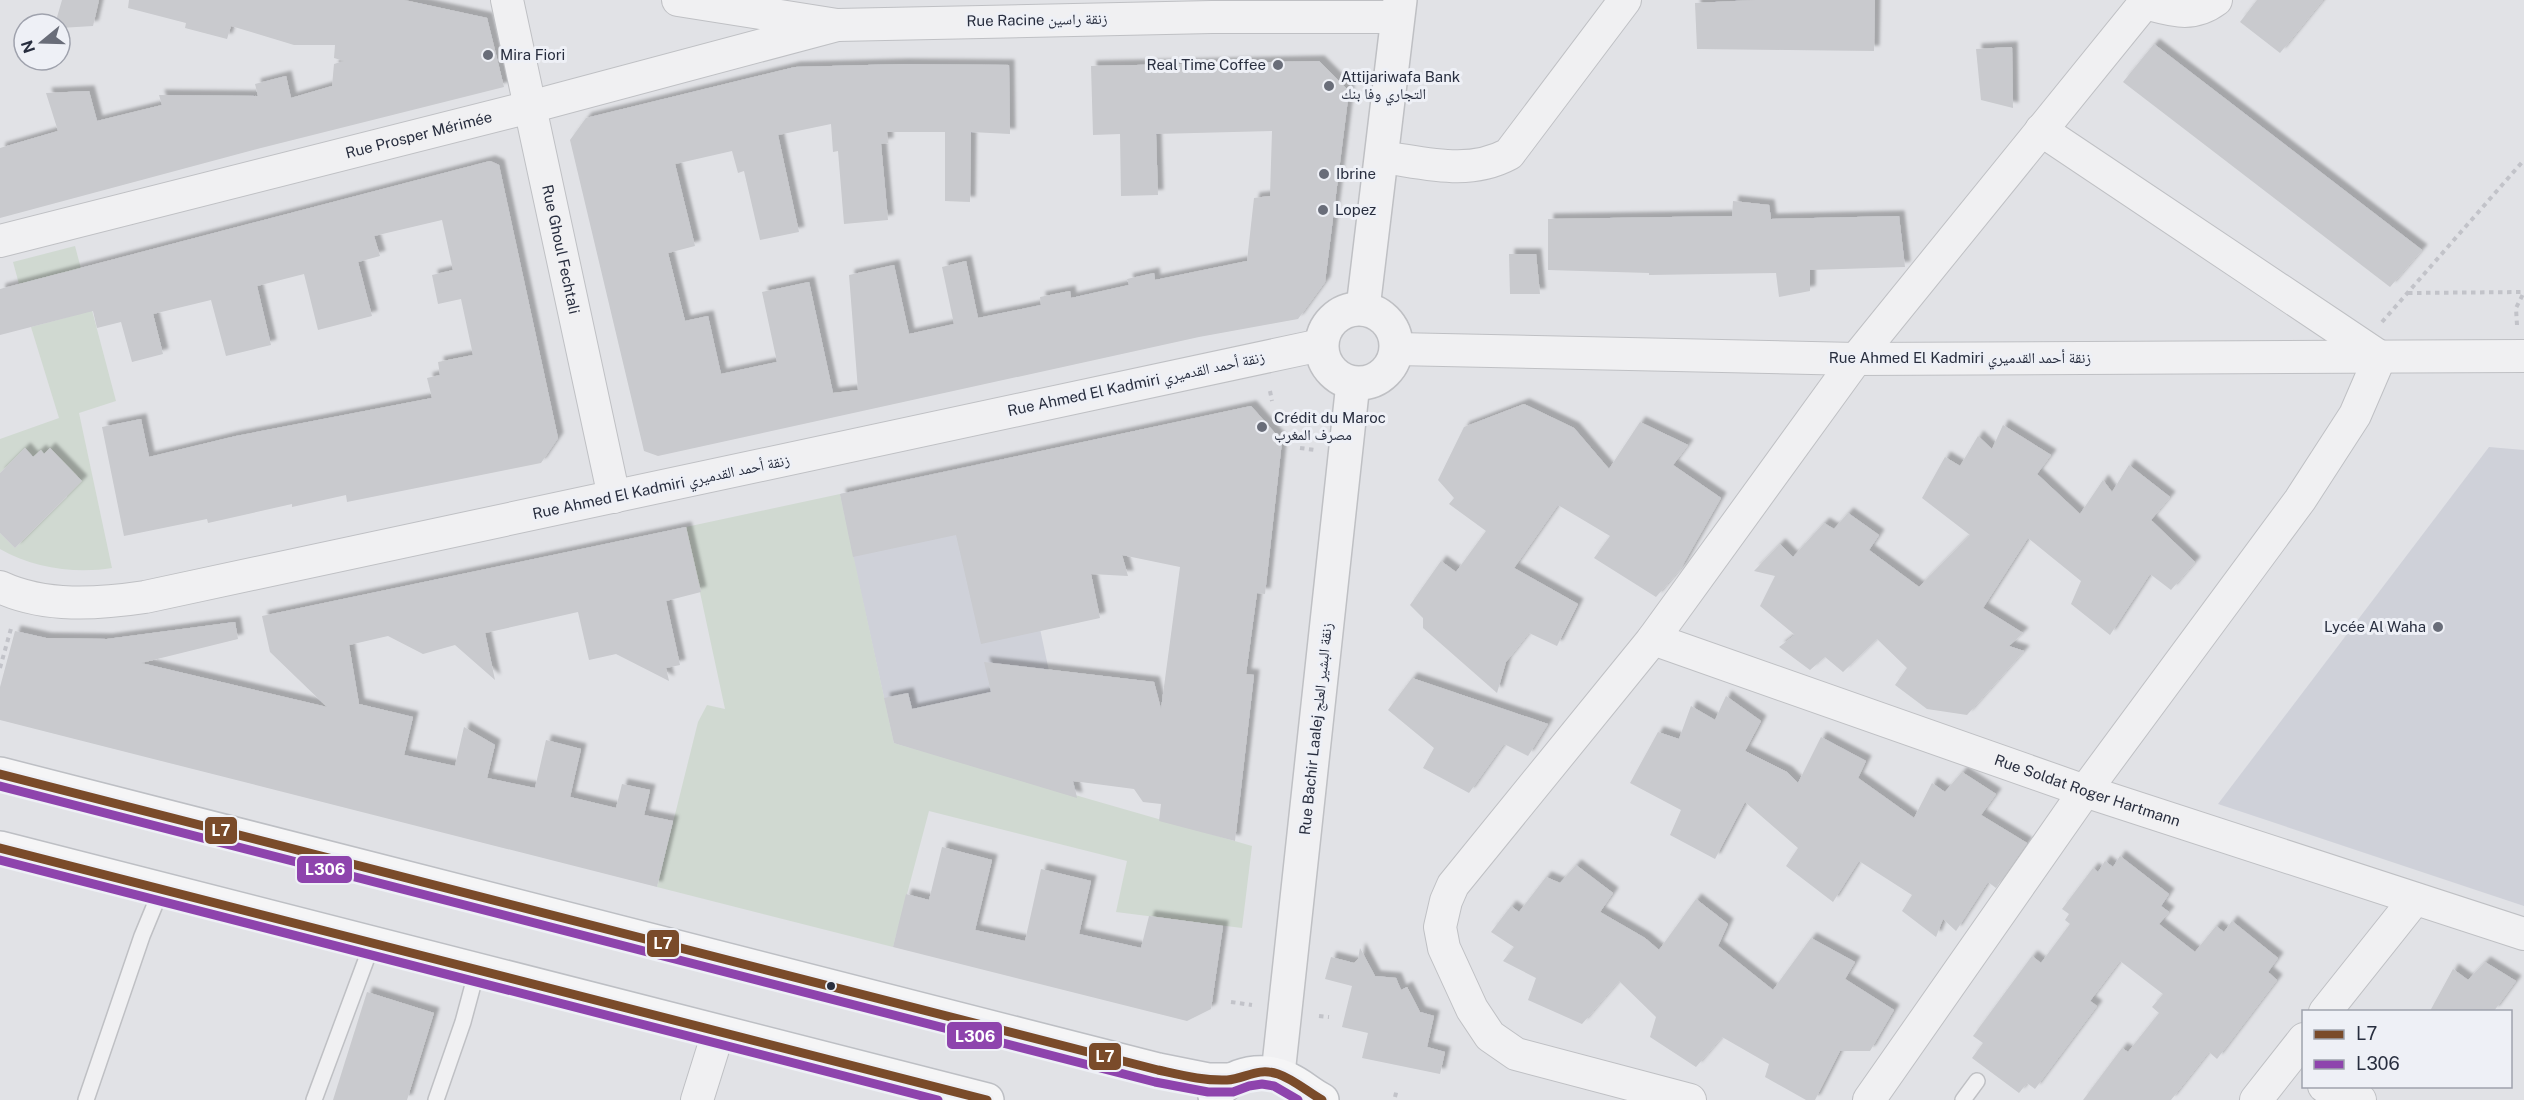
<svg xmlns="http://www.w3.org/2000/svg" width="2524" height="1100" viewBox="0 0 2524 1100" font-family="'Public Sans','Noto Naskh Arabic',sans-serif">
	<defs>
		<filter id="shadow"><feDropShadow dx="5.5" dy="-5.5" stdDeviation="1.5" flood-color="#0004"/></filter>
	</defs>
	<rect width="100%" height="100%" fill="#e1e2e6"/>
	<!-- built -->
	<g fill="#cfd1d9">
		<polygon points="2489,447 2524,450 2524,906 2218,804"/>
		<polygon points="1004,459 1060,723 1077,798 894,743 853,557 840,494"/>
	</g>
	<!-- green -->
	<g fill="#d0d9d1">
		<path d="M75 246 116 401 79 413 112 568C76 574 32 568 0 549V533L15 548 67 497 69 468 50 448 44 454 40 450 34 457 25 448 0 473V439L59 418 31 327 72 316 61 273 19 284 13 262Z"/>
		<polygon points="840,494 894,743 1252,846 1242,928 1116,912 1127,861 929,811 893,947 657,887 698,722 707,705 725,709 686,527"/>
	</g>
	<!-- building -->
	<g fill="#c9cace" filter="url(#shadow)">
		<polygon points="62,0 99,0 93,26 60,28 60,24 55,24"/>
		<polygon points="129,0 404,0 487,18 504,87 261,148 0,218 0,148 58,131 46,93 89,91 97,121 162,105 159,95 258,96 255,84 286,76 291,98 332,86 334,64 344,61 334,58 335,45 294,45 231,26 227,39 185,28 186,23 128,8"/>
		<polygon points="1755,0 1875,0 1874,51 1697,49 1695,3"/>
		<polygon points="2257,0 2323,0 2280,53 2240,22"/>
		<polygon points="2154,44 2422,250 2390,287 2123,82"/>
		<polygon points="2012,47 2013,108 1981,100 1976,49"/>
		<polygon points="1319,61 1349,91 1325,282 1298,319 1199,337 658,456 644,451 570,140 586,118 795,67 903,64 1009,65 1010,134 971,132 970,202 945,201 945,132 887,132 888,143 881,144 888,220 844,224 838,151 833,152 831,124 778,135 799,232 760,240 744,171 738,173 732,151 675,164 695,246 668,253 685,321 708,316 721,374 777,362 762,292 809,282 833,393 858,390 849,275 894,265 909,334 954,324 942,267 966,261 978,318 1041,305 1040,297 1070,291 1071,298 1129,285 1127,279 1154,273 1155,280 1247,261 1254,198 1270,196 1272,131 1156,134 1158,195 1121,196 1120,134 1093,135 1091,66"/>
		<polygon points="490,161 499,165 558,438 541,463 347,502 346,495 292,507 292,504 208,523 207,519 124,536 102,427 141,419 149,457 236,436 432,398 427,378 440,375 438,362 473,355 461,299 438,304 432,275 453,270 442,220 374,236 380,256 358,262 372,316 318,330 304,274 257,286 271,345 226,356 211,300 153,314 163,354 132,362 121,322 97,328 93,311 0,335 0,289"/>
		<polygon points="1733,201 1769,205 1771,219 1899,216 1905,267 1810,270 1810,291 1779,297 1776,273 1649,275 1649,273 1548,270 1548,219 1732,216"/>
		<polygon points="1509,254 1536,254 1540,294 1510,294"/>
		<polygon points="1524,404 1574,428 1609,469 1640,422 1688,445 1673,465 1721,498 1681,568 1656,597 1594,558 1610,536 1558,505 1514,568 1578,604 1557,646 1529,633 1506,662 1497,693 1423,628 1423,618 1410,605 1441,561 1456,572 1486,531 1449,504 1454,498 1438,480 1464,427"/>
		<polygon points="1251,406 1282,441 1265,594 1257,593 1246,674 1254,675 1235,841 1159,821 1161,804 1143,802 1134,789 1073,781 1077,798 894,743 884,698 908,693 912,709 991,692 984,662 1154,682 1161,709 1180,567 1122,555 1128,576 1091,574 1100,618 981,644 956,535 853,557 840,494"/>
		<polygon points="2003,425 2051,455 2037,474 2080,514 2103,480 2112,492 2129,465 2170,497 2151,520 2195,562 2171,590 2150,574 2110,635 2071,604 2081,581 2028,538 1983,608 2023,633 2009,646 2024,651 1967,715 1927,709 1895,685 1907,668 1877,639 1843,672 1825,657 1810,670 1779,647 1795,635 1760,606 1775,576 1754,571 1780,544 1793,557 1824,523 1834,529 1848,513 1879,535 1869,550 1919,587 1970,535 1922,498 1945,457 1960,466 1978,436 1992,449"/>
		<polygon points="25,448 33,457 41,450 44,454 50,448 82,481 15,548 0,533 0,473"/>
		<polygon points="686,527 701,592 666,601 680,665 666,668 669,681 616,654 589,660 578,612 485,633 495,680 455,645 423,654 388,636 349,645 359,704 413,717 404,755 455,766 464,727 495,745 487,778 535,788 546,740 581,749 570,797 616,808 622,784 650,790 644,815 673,821 657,887 0,720 0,687 15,631 46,638 107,639 235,622 238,639 141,663 327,707 270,652 262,616"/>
		<polygon points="1412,678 1548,724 1528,756 1504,744 1469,793 1423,768 1434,748 1388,710"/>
		<polygon points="1726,696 1761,721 1745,751 1787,772 1798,783 1821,737 1866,761 1858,778 1914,818 1932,783 1945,792 1962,772 1996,794 1981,815 2027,843 1996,888 1988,882 1956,931 1943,919 1936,937 1902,911 1912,895 1859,861 1833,902 1786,866 1798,848 1745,802 1715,859 1670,835 1681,810 1630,783 1658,732 1679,739 1691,706 1715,720"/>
		<polygon points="942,847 992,860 975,930 1025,941 1041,869 1091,881 1079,934 1141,948 1149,916 1223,926 1211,1009 1187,1021 893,947 906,894 929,900"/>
		<polygon points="2120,856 2169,894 2161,906 2169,912 2159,924 2195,952 2216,926 2224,932 2232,921 2278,958 2268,972 2277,980 2217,1059 2209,1052 2171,1100 2083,1100 2122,1048 2128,1052 2159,1013 2152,1007 2163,994 2120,961 2090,1001 2097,1006 2035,1089 2027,1083 2019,1093 1972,1058 1983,1043 1973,1036 2032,956 2041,963 2070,924 2065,920 2069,914 2062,909 2093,868 2098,872 2105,861 2113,867"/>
		<polygon points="1576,865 1613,893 1600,912 1645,938 1659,950 1696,899 1728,924 1718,946 1773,990 1811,938 1855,962 1845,979 1894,1010 1870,1051 1840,1051 1815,1100 1806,1100 1765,1077 1769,1064 1722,1037 1696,1067 1650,1037 1656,1017 1619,981 1582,1024 1528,1000 1536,978 1503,961 1514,947 1491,932 1511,906 1519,912 1546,877 1560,883"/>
		<polygon points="1360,948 1375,976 1396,978 1401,990 1407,987 1420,1012 1434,1016 1427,1047 1445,1052 1440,1074 1362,1058 1368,1033 1342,1027 1352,986 1325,979 1331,957 1354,963 1358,959"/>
		<polygon points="2485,962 2516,981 2494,1011 2430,1011 2453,969 2468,980"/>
		<polygon points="367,992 434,1013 407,1100 333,1100"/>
	</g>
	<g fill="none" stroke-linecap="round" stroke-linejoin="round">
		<!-- service casing -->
		<g stroke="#bfc0c4" stroke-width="18">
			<g id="service">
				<polyline points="86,1100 142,936 161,890"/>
				<polyline points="314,1100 372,944"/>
				<polyline points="436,1100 463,1022 477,970"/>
				<polyline points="1963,1100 1977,1081"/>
			</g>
		</g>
		<!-- minor casing -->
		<g stroke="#bfc0c4" stroke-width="34">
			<g id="minor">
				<path id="s1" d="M507 0 614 497"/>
				<polyline points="678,0 837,25 1212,17 1398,17"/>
				<path d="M2145 3C2172 10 2192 18 2216 0"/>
				<path d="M1382 157C1426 163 1468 176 1509 154L1625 0"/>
				<path id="s2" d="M0 241 530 107 837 25"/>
				<polyline points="1396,349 1856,359 2524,356"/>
				<path d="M0 587C45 608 98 604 145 597L1321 345"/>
				<path id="s3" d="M1653 639 2085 791 2524 934"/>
				<polyline points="2325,1012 2415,899"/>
				<polyline points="2324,1086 2360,1100"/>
				<polyline points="697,1100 718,1033"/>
				<polyline points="1690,1100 1516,1054 1490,1036 1472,1009 1444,948 1440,927 1446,901 1453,885 1653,639 1856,359 2147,0"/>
				<polyline points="1869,1100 2085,791 2300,500 2355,415 2380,357 2041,130"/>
				<polyline points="2256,1100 2304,1039"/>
			</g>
		</g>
		<!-- tertiary casing -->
		<g stroke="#bfc0c4" stroke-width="36">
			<g id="tertiary">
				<polyline points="1363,308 1400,0"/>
				<circle cx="1359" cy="346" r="37"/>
				<polyline points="1278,1074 1353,383"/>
			</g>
		</g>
		<!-- primary casing -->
		<g stroke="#bdbfc4" stroke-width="36">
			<g id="primary">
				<polyline points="0,774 1158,1070 1208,1080 1231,1080"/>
				<polyline points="0,848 987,1100"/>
				<path d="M1215 1096C1232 1071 1265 1067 1290 1080 1301 1085 1310 1094 1322 1100"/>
			</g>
		</g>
		<!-- path -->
		<g stroke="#c2c3c9" stroke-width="4" stroke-dasharray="4.5 4.5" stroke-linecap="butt">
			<polyline points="2408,293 2524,292"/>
			<polyline points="2382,322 2524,160"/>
			<polyline points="2517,325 2516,308 2524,292"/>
			<polyline points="1270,391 1272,401"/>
			<polyline points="1300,448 1315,450"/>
			<polyline points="0,668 12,625"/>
			<polyline points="1231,1002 1252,1005"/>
			<polyline points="1319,1016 1329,1017"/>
			<polyline points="1395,1097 1397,1089"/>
		</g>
		<!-- service -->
		<use href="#service" stroke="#f0f0f2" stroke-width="15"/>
		<!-- minor -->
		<use href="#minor" stroke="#f0f0f2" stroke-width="32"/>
		<!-- tertiary -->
		<use href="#tertiary" stroke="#f0f0f2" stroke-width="33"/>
		<!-- primary -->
		<use href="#primary" stroke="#f5f5f6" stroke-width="33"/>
		<!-- bus-1 casing -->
		<g stroke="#eef0f6" stroke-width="14">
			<g id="bus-1">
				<path d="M0 774 1158 1070C1181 1075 1204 1081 1227 1080 1245 1079 1257 1067 1278 1074 1293 1079 1308 1092 1322 1100"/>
				<polyline points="0,848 987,1100"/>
			</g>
		</g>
		<!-- bus-2 casing -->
		<g stroke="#eef0f6" stroke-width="14">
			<g id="bus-2">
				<polyline points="0,786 1155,1082 1208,1092 1233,1092 1249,1086 1262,1084 1274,1086 1298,1100"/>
				<polyline points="0,860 938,1100"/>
			</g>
		</g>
		<!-- bus-1 -->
		<use href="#bus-1" stroke="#7a4b2a" stroke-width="9"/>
		<!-- bus-2 -->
		<use href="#bus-2" stroke="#8e44ad" stroke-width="9"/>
	</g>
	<!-- markers -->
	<g fill="#696d79" stroke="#eef0f6" stroke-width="2">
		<circle cx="488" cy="55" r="6"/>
		<circle cx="1278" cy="65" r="6"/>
		<circle cx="1329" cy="86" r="6"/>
		<circle cx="1324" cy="174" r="6"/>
		<circle cx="1323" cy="210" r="6"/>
		<circle cx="1262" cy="427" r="6"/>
		<circle cx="2438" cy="627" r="6"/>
	</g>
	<circle fill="#282e3f" stroke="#eef0f6" stroke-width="2" cx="831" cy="986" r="5"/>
	<g text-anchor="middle" stroke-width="6" stroke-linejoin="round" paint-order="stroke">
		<!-- street labels -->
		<g font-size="15" fill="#282e3f" stroke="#eef0f6">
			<text transform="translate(1037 20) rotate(-1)" y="5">Rue Racine زنقة راسين</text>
			<text dy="5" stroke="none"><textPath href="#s2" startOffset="432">Rue Prosper Mérimée</textPath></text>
			<text dy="5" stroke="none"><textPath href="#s1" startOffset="255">Rue Ghoul Fechtali</textPath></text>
			<text x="1960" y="363">Rue Ahmed El Kadmiri زنقة أحمد القدميري</text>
			<text transform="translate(1136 384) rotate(-12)" y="5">Rue Ahmed El Kadmiri زنقة أحمد القدميري</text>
			<text transform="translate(661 487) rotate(-12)" y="5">Rue Ahmed El Kadmiri زنقة أحمد القدميري</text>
			<text transform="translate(1316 729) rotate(-84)" y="5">Rue Bachir Laalej زنقة البشير العلج</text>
			<text dy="5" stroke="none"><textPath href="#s3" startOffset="460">Rue Soldat Roger Hartmann</textPath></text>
		</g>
		<!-- poi labels -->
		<g font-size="15" fill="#282e3f" stroke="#eef0f6" text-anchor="start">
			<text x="500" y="60">Mira Fiori</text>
			<text x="1266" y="70" text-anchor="end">Real Time Coffee</text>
			<text x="1341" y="82">Attijariwafa Bank<tspan x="1341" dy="17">التجاري وفا بنك</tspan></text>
			<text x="1336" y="179">Ibrine</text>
			<text x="1335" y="215">Lopez</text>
			<text x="1274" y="423">Crédit du Maroc<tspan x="1274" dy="17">مصرف المغرب</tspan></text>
			<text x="2426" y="632" text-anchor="end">Lycée Al Waha</text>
		</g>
	</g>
	<g stroke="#eef0f6" stroke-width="2">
		<rect x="204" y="816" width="34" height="29" rx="6" fill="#7a4b2a"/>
		<rect x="296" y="855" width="57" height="29" rx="6" fill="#8e44ad"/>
		<rect x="646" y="929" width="34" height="29" rx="6" fill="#7a4b2a"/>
		<rect x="946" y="1021" width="57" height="29" rx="6" fill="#8e44ad"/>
		<rect x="1088" y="1042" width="34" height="29" rx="6" fill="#7a4b2a"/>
	</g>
	<g font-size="16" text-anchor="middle" font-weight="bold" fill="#fff">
		<text x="221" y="836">L7</text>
		<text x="325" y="875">L306</text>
		<text x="663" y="949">L7</text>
		<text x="975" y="1042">L306</text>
		<text x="1105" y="1062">L7</text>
	</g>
	<!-- legend -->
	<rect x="2302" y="1010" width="210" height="78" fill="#eef0f6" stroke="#9fa2ad" stroke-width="1.5"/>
	<rect x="2314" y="1030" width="30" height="9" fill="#7a4b2a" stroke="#9fa2ad" stroke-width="1.5"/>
	<text x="2356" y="1040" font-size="18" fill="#282e3f">L7</text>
	<rect x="2314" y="1060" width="30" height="9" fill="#8e44ad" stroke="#9fa2ad" stroke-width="1.5"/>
	<text x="2356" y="1070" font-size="18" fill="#282e3f">L306</text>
	<!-- north arrow -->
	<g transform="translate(42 42) rotate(251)"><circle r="28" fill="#eef0f6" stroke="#9fa2ad" stroke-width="1.5"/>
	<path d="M0-4.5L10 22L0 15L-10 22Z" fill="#696d79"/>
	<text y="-9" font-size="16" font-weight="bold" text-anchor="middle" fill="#282e3f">N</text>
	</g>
</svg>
